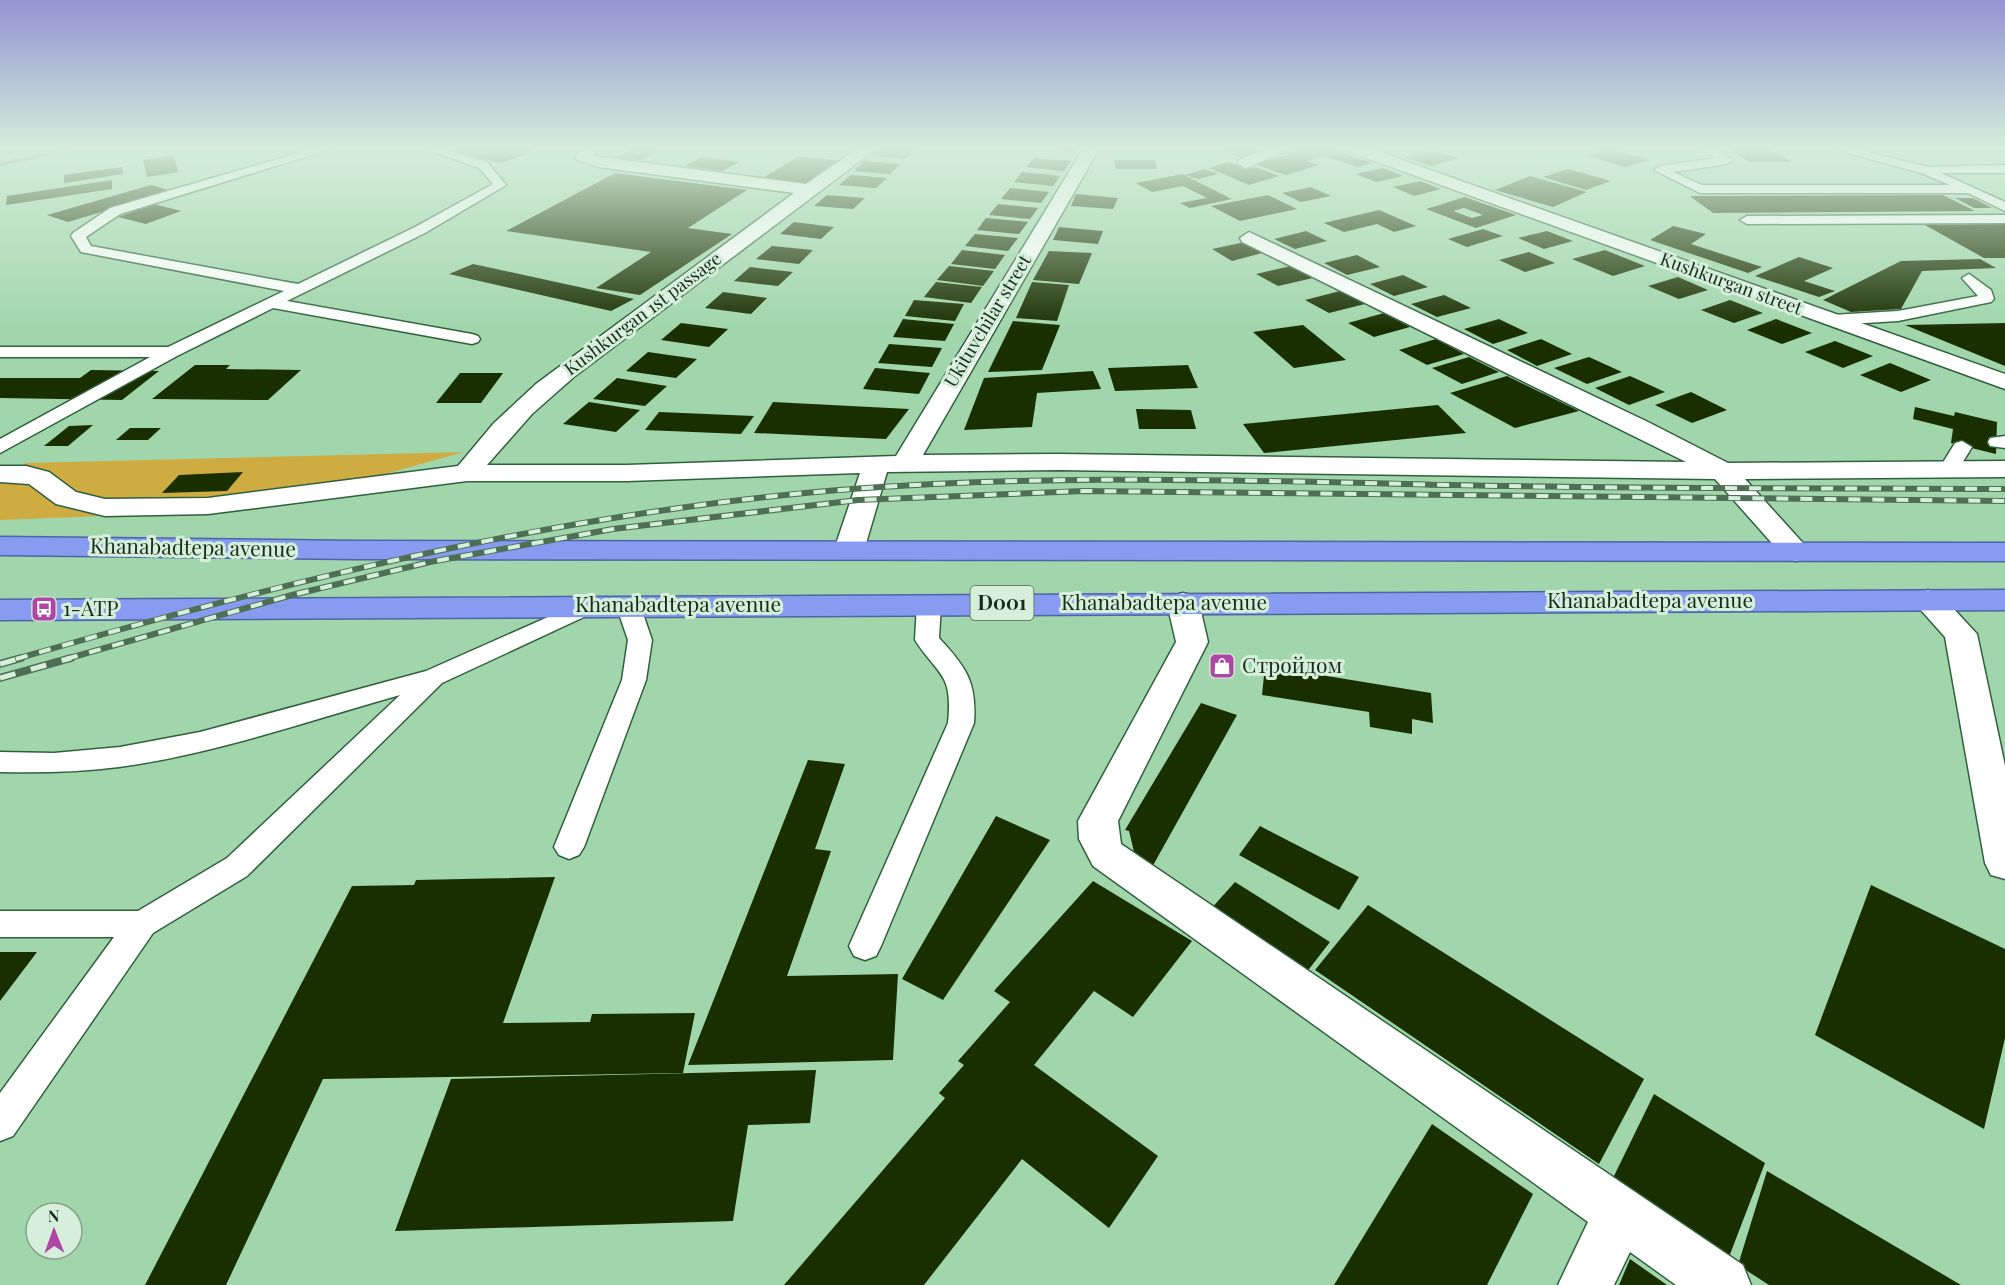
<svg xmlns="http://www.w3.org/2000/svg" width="2005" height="1285" viewBox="0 0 2005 1285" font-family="'Playfair Display',serif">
	<rect width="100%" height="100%" fill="#a1d6ac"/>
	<!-- green -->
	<polygon fill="#cfac41" points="464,452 256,510 0,520 0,481 26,463"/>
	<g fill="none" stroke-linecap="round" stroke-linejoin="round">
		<!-- stream -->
		<polygon fill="#865382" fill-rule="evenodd" points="67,149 79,149 0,166 0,162"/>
	</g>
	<!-- building -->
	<g fill="#1a2f00" fill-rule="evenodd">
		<polygon points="527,149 535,151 501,163 443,150"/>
		<polygon points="632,149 664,149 641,160 616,157"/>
		<polygon points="878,149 908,149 915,150 906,159 870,155"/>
		<polygon points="1047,149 1077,149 1074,153"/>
		<polygon points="1229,149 1269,149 1243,158 1221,152"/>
		<polygon points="1301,149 1330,149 1372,163 1358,167 1324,156 1306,161 1319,165 1286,175 1254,164 1286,155 1292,156 1285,153"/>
		<polygon points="1605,149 1612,149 1649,160 1625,167 1585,155"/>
		<polygon points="1728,149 1769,149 1792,162 1750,162"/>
		<polygon points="1433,150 1459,158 1431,166 1404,157"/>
		<polygon points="173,155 179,172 147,177 143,160"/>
		<polygon points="799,156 842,161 807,184 763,178"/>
		<polygon points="702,157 739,162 722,171 685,166"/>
		<polygon points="1034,158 1071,161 1064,171 1026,167"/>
		<polygon points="1114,160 1155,160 1157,169 1116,169"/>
		<polygon points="864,161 900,164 890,174 854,171"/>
		<polygon points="1228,162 1247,169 1255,167 1279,176 1249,185 1209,168"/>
		<polygon points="122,167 123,174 64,183 64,175"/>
		<polygon points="1383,168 1403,176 1376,182 1356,174"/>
		<polygon points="1205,169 1218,174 1198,179 1185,175"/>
		<polygon points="1568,169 1611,181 1586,190 1543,177"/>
		<polygon points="1022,172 1060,176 1053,186 1014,182"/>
		<polygon points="615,173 747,190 688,228 732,234 640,295 596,288 651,252 506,231"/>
		<polygon points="1182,174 1232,199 1190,208 1180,203 1207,198 1183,186 1152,192 1136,183"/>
		<polygon points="851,175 887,178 876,188 839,185"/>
		<polygon points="1530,176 1587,192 1553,207 1495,190"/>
		<polygon points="112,180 112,189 6,205 7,196"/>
		<polygon points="1420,181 1441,189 1414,196 1393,187"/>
		<polygon points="151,185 172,191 68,222 47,215"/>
		<polygon points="1311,187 1331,196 1301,202 1282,193"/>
		<polygon points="1010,188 1049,192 1041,203 1001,199"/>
		<polygon points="1076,194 1118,198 1113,209 1071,206"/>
		<polygon points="827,195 865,198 853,209 814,206"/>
		<polygon points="1268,195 1297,209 1240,221 1211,206"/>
		<polygon points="1943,195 1975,211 1713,213 1690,196"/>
		<path d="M1465 197 1516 215 1476 228 1426 209ZM1464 208 1483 215 1472 218 1453 211Z"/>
		<polygon points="1955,198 1973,198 1992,208 1974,208"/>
		<polygon points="154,204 181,211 146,224 118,217"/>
		<polygon points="998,204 1038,208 1030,219 989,215"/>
		<polygon points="1379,210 1416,226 1394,232 1377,224 1344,232 1324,223"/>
		<polygon points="986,218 1028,222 1019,234 977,230"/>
		<polygon points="794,222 834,227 821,239 780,234"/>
		<polygon points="2005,224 2005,258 1984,258 1925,225"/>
		<polygon points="1673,226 1706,234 1691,244 1762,267 1748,273 1650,240"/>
		<polygon points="1059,227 1103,231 1098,244 1053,240"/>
		<polygon points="1483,229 1503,236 1467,247 1448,239"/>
		<polygon points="1306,231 1327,241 1295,249 1274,239"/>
		<polygon points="1547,231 1573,241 1544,249 1518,238"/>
		<polygon points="975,234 1018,238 1008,251 965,246"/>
		<polygon points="1245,242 1266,252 1232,261 1212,249"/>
		<polygon points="772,246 813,250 799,264 756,259"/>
		<polygon points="962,250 1005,255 995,269 951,264"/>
		<polygon points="1605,250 1645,266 1613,276 1572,259"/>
		<polygon points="1049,251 1092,253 1079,284 1033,280"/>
		<polygon points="1529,252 1555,263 1525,272 1499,260"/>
		<polygon points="1357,255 1380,267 1347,275 1324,263"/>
		<polygon points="1799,257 1833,268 1804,281 1835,291 1819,297 1755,276"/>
		<polygon points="1980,259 1996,268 1922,271 1901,309 1851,312 1823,300 1901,261"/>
		<polygon points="473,264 634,299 611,311 449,274"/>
		<polygon points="949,266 994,271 983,286 937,280"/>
		<polygon points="1291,266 1313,278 1278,286 1256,274"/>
		<polygon points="750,267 793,272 778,286 734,281"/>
		<polygon points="1403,275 1428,287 1394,296 1370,284"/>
		<polygon points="1678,277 1708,290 1679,299 1648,286"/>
		<polygon points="936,282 982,287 971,303 924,297"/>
		<polygon points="1032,282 1069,285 1057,321 1016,318"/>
		<polygon points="1340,291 1365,304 1329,313 1305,300"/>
		<polygon points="723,292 767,298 751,314 705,308"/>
		<polygon points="1444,295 1471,308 1437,317 1411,304"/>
		<polygon points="914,300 964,304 955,321 905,316"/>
		<polygon points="1730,300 1763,313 1734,323 1701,310"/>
		<polygon points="1384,313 1410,327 1374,337 1348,323"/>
		<polygon points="903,319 954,324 945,341 893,337"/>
		<polygon points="1499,319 1528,333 1493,344 1464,329"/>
		<polygon points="1776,319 1812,333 1782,344 1747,330"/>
		<polygon points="1013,321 1060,325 1042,370 988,372"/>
		<polygon points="681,323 728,329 709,347 661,340"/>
		<polygon points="2005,323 2005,366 1905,325"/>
		<polygon points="1303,325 1346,360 1294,368 1253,332"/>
		<polygon points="1436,339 1464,354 1427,365 1399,350"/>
		<polygon points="1541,339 1572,354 1537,366 1507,350"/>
		<polygon points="1835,341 1873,356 1843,368 1805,352"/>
		<polygon points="889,344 942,348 932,367 878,363"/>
		<polygon points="648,352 697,359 676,378 626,371"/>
		<polygon points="1469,357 1499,372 1462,384 1432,368"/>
		<polygon points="1589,357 1622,372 1587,384 1554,368"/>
		<polygon points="1890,363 1931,380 1901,392 1860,375"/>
		<polygon points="195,365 230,365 226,369 301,370 268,400 152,399"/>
		<polygon points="1188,365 1198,388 1115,391 1108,368"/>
		<polygon points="875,368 930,373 919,394 863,389"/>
		<polygon points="91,370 159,371 122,400 0,398 0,378 80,378"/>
		<polygon points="1093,371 1101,389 1037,393 1032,427 964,430 984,378"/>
		<polygon points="460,373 503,373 481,403 436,403"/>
		<polygon points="1507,376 1579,411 1515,428 1450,393"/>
		<polygon points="1630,376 1665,392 1629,405 1595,388"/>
		<polygon points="617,378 667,386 645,406 593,399"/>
		<polygon points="1691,392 1727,410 1692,423 1655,405"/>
		<polygon points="589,402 640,410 616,432 563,424"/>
		<polygon points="773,402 909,409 886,439 754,433"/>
		<polygon points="1438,405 1466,433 1264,453 1243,424"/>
		<polygon points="1915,407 1954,416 1955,412 1997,422 1996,454 1951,443 1953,429 1913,419"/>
		<polygon points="1136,409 1191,410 1196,429 1139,429"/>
		<polygon points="659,412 754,416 741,434 645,430"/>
		<polygon points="93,425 68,446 44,446 69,426"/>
		<polygon points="130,428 161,428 148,440 116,440"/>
		<polygon points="243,472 227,491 162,493 179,475"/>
		<polygon points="1265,666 1431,693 1433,723 1412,719 1412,734 1370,727 1369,712 1262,695"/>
		<polygon points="1201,703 1237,715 1151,869 1136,860 1129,831 1125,830"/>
		<polygon points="808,760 845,764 815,849 831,851 787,976 898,974 893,1060 688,1065"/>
		<polygon points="996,816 1050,840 943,1000 902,979"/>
		<polygon points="1260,826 1359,877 1339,910 1239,855"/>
		<polygon points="555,877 503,1023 590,1022 592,1014 695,1013 683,1073 323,1079 226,1285 145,1285 352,886 414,885 416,880"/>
		<polygon points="1093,881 1192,941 1133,1017 1094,991 1034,1065 1158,1156 1109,1228 1022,1159 924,1285 784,1285 945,1098 939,1093 964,1065 958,1061 1010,1002 994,991"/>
		<polygon points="1235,882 1330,942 1306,973 1210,910"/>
		<polygon points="1871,885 2005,949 2005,1038 1984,1129 1815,1035"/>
		<polygon points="1368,905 1644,1079 1599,1164 1315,970"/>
		<polygon points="0,952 37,952 0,1001"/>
		<polygon points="816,1070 810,1123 748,1125 733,1221 395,1231 451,1079"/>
		<polygon points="1654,1094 1765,1163 1729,1257 1613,1178"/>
		<polygon points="1432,1124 1533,1194 1487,1285 1334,1285"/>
		<polygon points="1767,1171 1961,1285 1769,1285 1738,1265"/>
		<polygon points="1630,1259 1667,1285 1619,1285"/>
	</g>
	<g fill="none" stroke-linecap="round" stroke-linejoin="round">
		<!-- service casing -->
		<g stroke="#30613d" stroke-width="3">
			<g id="service">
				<polygon points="312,149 331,149 120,214 86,237 91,246 298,284 415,227 493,184 479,168 426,149 444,149 487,162 506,185 425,233 287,301 472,334 478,336 480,339 478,342 472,344 273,308 177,356 0,453 0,439 150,357 0,357 0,347 168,347 284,291 81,252 71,236 73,233 110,208"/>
				<polygon points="1702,149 1716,149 1733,160 1727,164 1673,172 1702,185 1950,185 1921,173 1833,149 1854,149 1928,167 2005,165 2005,173 1941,173 2005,202 2005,211 1968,193 1700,193 1654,170 1660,166 1715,158"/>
				<polygon points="2005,215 2005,223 1747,224 1740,220 1747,216"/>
				<polygon points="1969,274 1991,290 1994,299 1991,302 1898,321 1832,325 1824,320 1832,315 1898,311 1978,296 1962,278"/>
				<polygon points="2005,436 2005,448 1990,446 1988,442 1990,438"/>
				<polygon points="1962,441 1972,447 1956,473 1949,475 1942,473 1939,469 1955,443"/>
				<path d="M929 597 937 599 941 604 939 638C966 667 977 682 974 723L881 946 876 956 865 960 854 956 849 946 948 723C953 672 939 677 915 640L917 604 921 599Z"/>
				<path d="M591 598 599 600 603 605 599 610 442 683 247 876 153 933 13 1136 0 1141V1093L114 937H0V911H138L227 858 400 695C308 721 214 754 119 767 79 772 40 773 0 772V752L54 753 120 747 200 732 426 671Z"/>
				<polygon points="628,598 636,600 640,605 652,640 646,680 584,847 579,855 569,859 559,855 554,847 622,680 628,640 616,605 620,600"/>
			</g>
		</g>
		<!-- minor casing -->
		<g stroke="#30613d" stroke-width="3">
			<g id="minor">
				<polygon points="582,149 599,149 594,155 601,157 806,184 857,149 876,149 575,376 532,414 487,465 627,465 896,456 1083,149 1099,149 923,455 1059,454 1686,462 1242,242 1240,238 1249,232 1648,422 1728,463 2005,461 2005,477 1745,479 1811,552 1807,558 1796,561 1785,558 1715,479 1059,470 887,472 864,550 860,556 849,559 838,556 834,550 860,473 627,481 467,481 208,514 105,516 56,504 29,484 0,482 0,466 26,466 49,472 76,492 105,499 208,498 458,466 494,423 536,384 794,193 599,167 577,160 575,157"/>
				<polygon points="1267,149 1290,149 1251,166 1245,168 1237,163 1239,160"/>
				<polygon points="1928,590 1939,593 1977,634 2005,766 2005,879 1991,875 1985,863 1945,637 1912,600 1917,593"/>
				<polygon points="1183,593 1194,596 1199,603 1208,642 1118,821 1121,844 1743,1265 1751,1285 1676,1285 1630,1252 1614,1285 1558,1285 1588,1222 1093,866 1079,839 1078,821 1176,642 1167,603 1172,596"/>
			</g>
		</g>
		<!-- tertiary casing -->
		<g stroke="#30613d" stroke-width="3">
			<polygon id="tertiary" points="1348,149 1371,149 2005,374 2005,389 1350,152"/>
		</g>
		<!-- trunk casing -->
		<g stroke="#4d65a4" stroke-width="3">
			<g id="trunk">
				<polygon points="0,537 357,541 2005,543 2005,561 357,559 0,555"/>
				<polygon points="2005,590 2005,610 0,620 0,600"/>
			</g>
		</g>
		<!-- service -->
		<use href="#service" fill="#fff" fill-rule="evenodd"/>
		<!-- minor -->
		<use href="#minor" fill="#fff" fill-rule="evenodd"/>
		<!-- tertiary -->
		<use href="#tertiary" fill="#fff" fill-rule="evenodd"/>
		<!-- trunk -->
		<use href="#trunk" fill="#879cf0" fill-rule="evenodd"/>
		<!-- rail-far1 casing -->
		<g stroke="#4e6f54" stroke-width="6">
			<g id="rail-far1">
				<path d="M16 659C275 584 536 519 805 493 1020 473 1234 480 1450 485 1635 489 1820 488 2005 489"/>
				<polyline points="66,659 292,595 430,562 613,529 858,500 1084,491 2005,501"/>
			</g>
		</g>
		<!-- rail casing -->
		<g stroke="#4e6f54" stroke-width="8">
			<g id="rail">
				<polyline points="0,664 21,658"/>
				<polyline points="0,678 71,658"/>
			</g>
		</g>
		<!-- rail-far1 -->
		<use href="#rail-far1" stroke="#d5efda" stroke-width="4" stroke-dasharray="12" stroke-linecap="butt"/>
		<!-- rail -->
		<use href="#rail" stroke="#d5efda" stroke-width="5" stroke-dasharray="16" stroke-linecap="butt"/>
	</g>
	<!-- sky -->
	<linearGradient id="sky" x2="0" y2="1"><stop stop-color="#9394d1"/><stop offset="0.45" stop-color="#d5edda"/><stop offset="1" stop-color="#d5edda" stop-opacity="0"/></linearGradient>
	<rect width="2005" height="329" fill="url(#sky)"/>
	<!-- icons -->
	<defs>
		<g id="bus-square" transform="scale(1.35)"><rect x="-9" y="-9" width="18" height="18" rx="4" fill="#af45a7" stroke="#d5efda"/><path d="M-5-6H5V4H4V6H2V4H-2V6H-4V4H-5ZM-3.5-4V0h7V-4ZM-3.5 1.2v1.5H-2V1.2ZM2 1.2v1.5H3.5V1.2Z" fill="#fff"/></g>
		<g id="shop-square" transform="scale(1.35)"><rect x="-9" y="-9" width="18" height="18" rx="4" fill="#af45a7" stroke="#d5efda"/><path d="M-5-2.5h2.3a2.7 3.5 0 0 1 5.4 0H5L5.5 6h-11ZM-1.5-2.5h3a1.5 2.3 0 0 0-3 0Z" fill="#fff"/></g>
	</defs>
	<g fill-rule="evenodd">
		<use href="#bus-square" x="44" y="609"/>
		<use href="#shop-square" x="1222" y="666"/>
	</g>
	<g text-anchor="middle" stroke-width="6" stroke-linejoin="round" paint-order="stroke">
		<!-- far-street labels -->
		<g font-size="18" fill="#182c1c" stroke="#d5efda">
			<text transform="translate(1731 284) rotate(20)" y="6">Kushkurgan street</text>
			<text transform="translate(643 314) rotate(-37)" y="6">Kushkurgan 1st passage</text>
			<text transform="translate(988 321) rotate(-59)" y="6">Ukituvchilar street</text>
		</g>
		<!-- shield labels -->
		<rect fill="#d5efda" stroke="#516655" stroke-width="1.5" x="970.5" y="586" width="63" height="34" rx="4.5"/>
		<g font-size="20" font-weight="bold" fill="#182c1c">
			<text x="1002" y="610">D001</text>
		</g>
		<!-- street labels -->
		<g font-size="21" fill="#182c1c" stroke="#d5efda">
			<text transform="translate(193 548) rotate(1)" y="7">Khanabadtepa avenue</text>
			<text x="1650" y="608">Khanabadtepa avenue</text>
			<text x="1164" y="610">Khanabadtepa avenue</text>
			<text x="678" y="612">Khanabadtepa avenue</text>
		</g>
		<!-- poi labels -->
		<g font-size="21" fill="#182c1c" stroke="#d5efda" text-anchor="start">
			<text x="63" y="616">1-ATP</text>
			<text x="1242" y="673">Стройдом</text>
		</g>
	</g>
	<!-- north arrow -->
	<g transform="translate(54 1231) rotate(359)"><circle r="28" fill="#d5efda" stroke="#89a18e" stroke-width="1.5"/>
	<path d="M0-4.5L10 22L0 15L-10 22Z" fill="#af45a7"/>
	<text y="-9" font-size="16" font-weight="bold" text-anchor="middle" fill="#182c1c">N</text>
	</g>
</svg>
